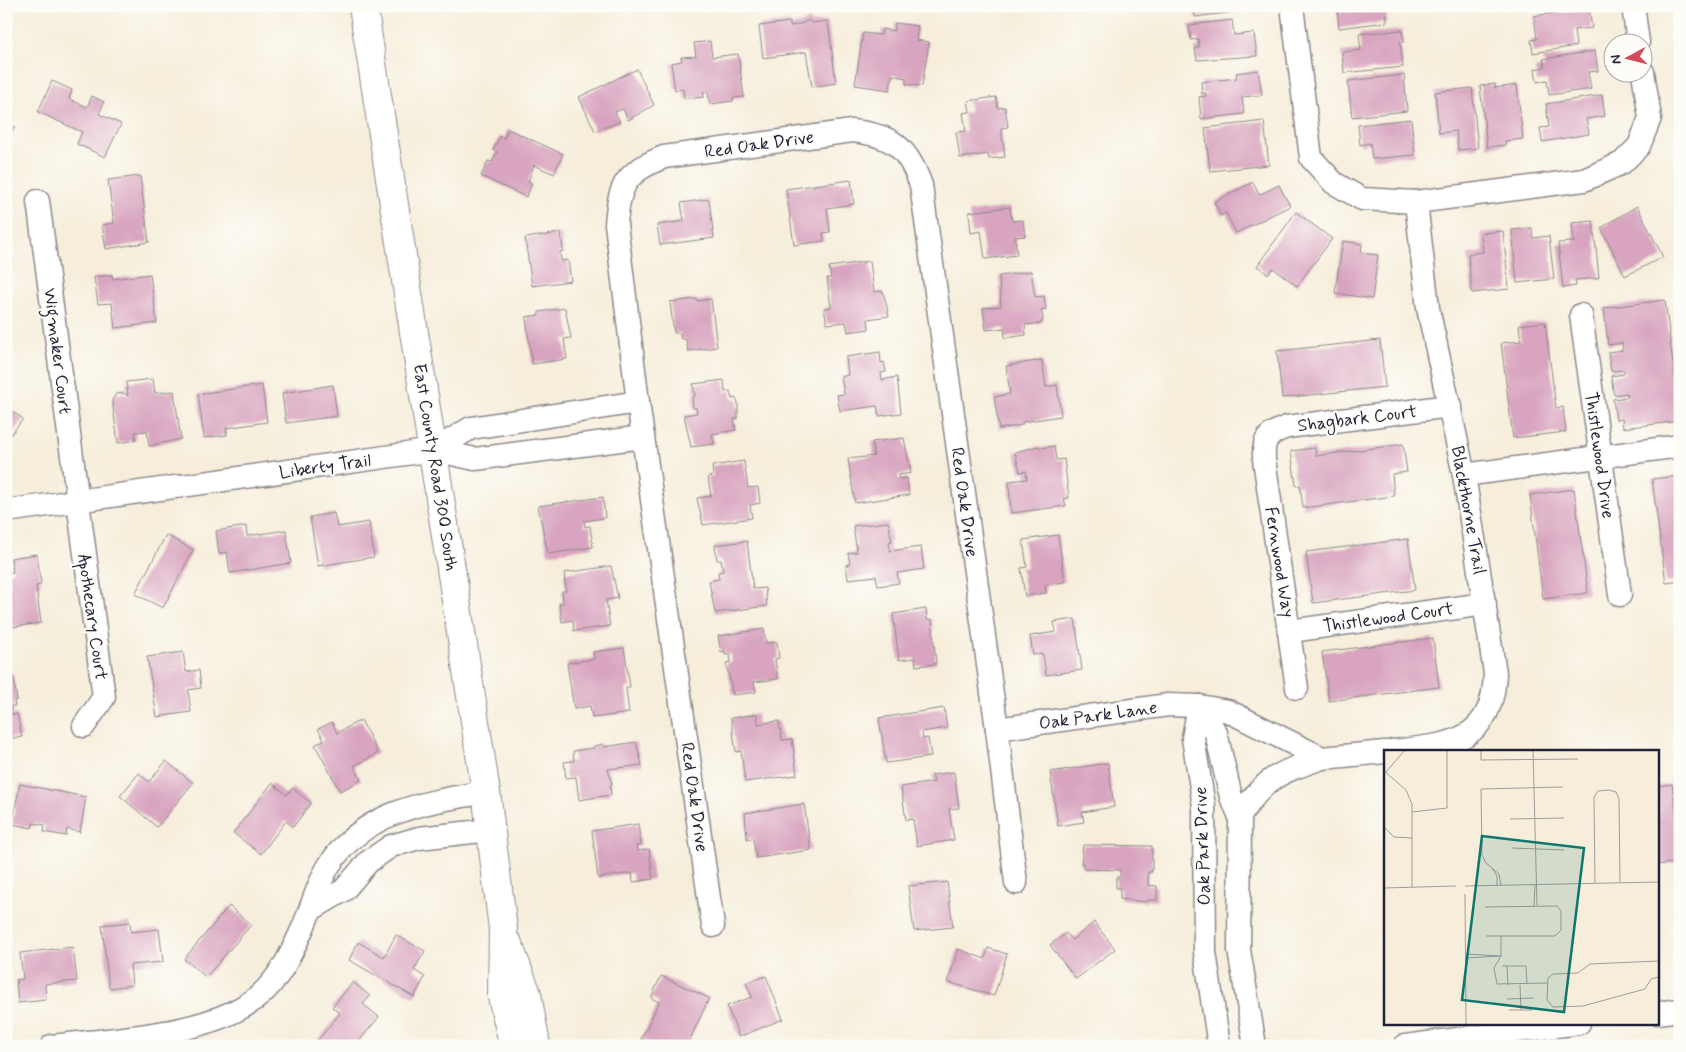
<svg xmlns="http://www.w3.org/2000/svg" width="1686" height="1052" viewBox="0 0 1686 1052" font-family="Mynerve,sans-serif">
	<rect width="100%" height="100%" fill="#fdfcf7"/>
	<filter id="ink" filterUnits="userSpaceOnUse"><feTurbulence type="fractalNoise" baseFrequency=".02" numOctaves="2"/><feDisplacementMap in="SourceGraphic" scale="10" xChannelSelector="R" yChannelSelector="G"/><feConvolveMatrix kernelMatrix="1 2 1 2 8 2 1 2 1" color-interpolation-filters="sRGB"/></filter>
	<filter id="wash" filterUnits="userSpaceOnUse"><feTurbulence type="fractalNoise" baseFrequency=".0096" numOctaves="4" result="noise"/><feDisplacementMap in="SourceGraphic" scale="20" xChannelSelector="R" yChannelSelector="G"/><feGaussianBlur stdDeviation="1.12" result="paint"/><feColorMatrix in="noise" values="0 0 0 0 0 0 0 0 0 0 0 0 0 0 0 0 0 1.4 0 .05"/><feComposite in="paint" operator="in"/></filter>
	<g filter="url(#wash)">
		<rect width="100%" height="100%" fill="#f6eedb"/>
		<g id="blocks">
			<!-- building -->
			<g fill="#d8a4bf">
				<polygon points="1194,6 1249,6 1250,10 1195,17"/>
				<polygon points="1343,6 1386,6 1387,22 1339,28 1337,9 1344,9"/>
				<polygon points="1589,8 1592,28 1574,30 1576,46 1533,53 1531,40 1537,39 1534,16"/>
				<polygon points="809,20 811,23 828,21 836,83 812,87 806,52 763,58 759,26 790,22 790,26 800,24"/>
				<polygon points="1232,20 1234,35 1254,33 1257,56 1197,60 1195,48 1199,47 1198,39 1191,40 1189,25"/>
				<polygon points="895,23 918,26 916,40 929,42 922,86 906,84 906,78 892,75 890,90 855,85 863,33 881,35 882,29 894,31"/>
				<polygon points="1402,30 1404,42 1400,42 1403,67 1344,73 1342,52 1361,50 1359,34"/>
				<polygon points="710,41 712,57 738,54 744,97 733,98 733,101 710,104 708,92 703,92 704,97 684,99 683,89 675,90 671,63 682,61 681,57 696,56 694,43"/>
				<polygon points="1595,51 1598,71 1588,72 1591,89 1549,95 1547,80 1537,82 1535,69 1545,67 1543,59"/>
				<polygon points="637,69 654,105 628,120 623,109 615,112 620,122 595,131 579,97"/>
				<polygon points="1258,70 1262,95 1242,97 1244,114 1201,119 1199,97 1206,96 1206,93 1202,94 1201,82 1237,78 1236,73"/>
				<polygon points="1404,75 1407,111 1352,117 1348,81"/>
				<polygon points="52,81 72,90 69,99 87,107 92,96 104,102 99,114 121,124 105,157 77,144 82,132 38,112"/>
				<polygon points="1495,84 1495,88 1517,85 1523,139 1505,141 1506,145 1487,147 1480,86"/>
				<polygon points="1472,88 1478,148 1458,150 1456,131 1439,133 1435,92"/>
				<polygon points="1602,95 1605,116 1586,119 1589,134 1542,142 1540,128 1549,127 1546,104"/>
				<polygon points="996,97 998,108 1005,107 1008,127 1001,128 1005,157 989,159 988,154 960,158 956,132 966,131 963,113 970,112 968,101"/>
				<polygon points="1411,119 1415,155 1372,159 1370,143 1360,145 1358,125"/>
				<polygon points="6,120 15,128 6,136"/>
				<polygon points="1264,121 1269,165 1210,171 1205,128"/>
				<polygon points="508,129 563,154 554,174 534,165 528,182 532,184 526,197 481,176 488,161 492,162 497,152 493,150 500,136 504,138"/>
				<polygon points="140,176 149,242 106,249 102,225 114,223 108,180"/>
				<polygon points="851,180 854,204 827,208 830,232 823,233 824,241 794,245 786,189"/>
				<polygon points="1253,182 1259,195 1279,185 1290,206 1236,233 1226,213 1221,216 1214,202"/>
				<polygon points="709,199 714,238 660,245 657,225 684,221 681,203"/>
				<polygon points="1637,206 1663,257 1625,276 1601,228"/>
				<polygon points="1010,207 1012,221 1023,220 1025,236 1015,237 1017,255 985,259 981,231 971,233 969,212"/>
				<polygon points="1296,212 1332,239 1297,286 1273,268 1268,274 1257,266"/>
				<polygon points="1593,221 1599,278 1575,280 1576,286 1563,288 1558,243 1574,242 1572,223"/>
				<polygon points="1532,228 1533,238 1549,236 1554,279 1517,283 1512,230"/>
				<polygon points="1503,231 1509,289 1472,293 1468,254 1483,252 1481,233"/>
				<polygon points="561,233 563,251 560,252 561,261 568,260 571,281 532,286 525,238"/>
				<polygon points="1343,241 1362,244 1361,253 1378,255 1372,299 1335,293"/>
				<polygon points="870,261 874,292 883,291 889,316 868,319 869,329 848,332 846,322 827,324 824,308 831,307 827,278 831,278 829,267"/>
				<polygon points="1031,271 1035,297 1044,296 1046,309 1041,310 1043,318 1042,323 1025,325 1026,335 1005,338 1004,328 986,330 983,308 1001,306 999,276"/>
				<polygon points="150,274 157,323 115,328 112,303 98,304 94,277 112,275 113,279"/>
				<polygon points="697,299 697,301 711,299 717,347 688,351 686,339 681,339 680,333 674,333 670,302"/>
				<polygon points="1665,300 1680,421 1623,428 1622,419 1616,420 1613,399 1628,397 1627,393 1614,395 1611,376 1624,374 1624,370 1611,371 1608,352 1623,350 1622,343 1608,345 1604,308"/>
				<polygon points="565,308 571,338 564,339 567,359 532,364 526,317 539,315 539,312"/>
				<polygon points="1545,322 1556,408 1563,407 1566,432 1513,438 1501,343 1521,341 1519,325"/>
				<polygon points="1380,340 1385,387 1282,398 1277,351"/>
				<polygon points="880,352 881,363 884,362 886,372 881,373 882,380 897,377 901,413 879,416 877,406 840,411 837,395 844,394 841,377 848,375 846,357"/>
				<polygon points="1042,360 1046,387 1057,385 1061,416 1022,422 1022,425 999,429 994,397 1010,394 1006,366"/>
				<polygon points="153,379 155,393 174,391 181,439 149,446 147,431 135,432 136,440 118,443 112,400 116,394 124,393 128,396 126,382"/>
				<polygon points="724,380 725,392 730,391 732,399 735,398 738,402 738,419 734,419 736,430 712,434 714,444 691,447 684,415 697,413 696,408 693,408 692,397 695,396 693,384"/>
				<polygon points="262,385 267,422 226,428 227,435 204,438 198,394"/>
				<polygon points="333,385 337,416 286,423 282,393"/>
				<polygon points="6,407 23,419 6,441"/>
				<polygon points="904,438 911,473 898,475 899,479 907,478 909,495 855,503 848,459 874,456 872,442"/>
				<polygon points="1403,444 1407,472 1392,474 1394,496 1303,508 1300,485 1296,486 1291,451 1315,448 1316,456"/>
				<polygon points="1039,446 1040,448 1054,446 1056,460 1064,459 1069,498 1064,499 1066,506 1011,513 1009,481 1027,479 1026,471 1020,472 1015,452"/>
				<polygon points="744,461 748,488 758,487 760,503 750,505 752,518 703,525 697,498 711,496 708,477 713,476 712,466"/>
				<polygon points="1680,476 1680,581 1666,583 1652,479"/>
				<polygon points="1574,489 1588,593 1543,599 1530,495"/>
				<polygon points="603,497 605,518 584,521 585,527 590,526 593,547 548,554 538,506"/>
				<polygon points="334,513 337,527 369,522 374,557 318,566 310,517"/>
				<polygon points="888,522 892,541 889,542 890,551 921,547 924,569 897,573 899,583 878,586 876,576 848,579 846,565 850,564 848,553 857,552 853,526"/>
				<polygon points="246,526 247,536 286,530 291,563 230,573 227,552 219,554 216,531"/>
				<polygon points="166,535 193,550 163,608 135,594"/>
				<polygon points="1058,535 1065,582 1045,585 1046,593 1025,596 1021,568 1027,567 1023,540"/>
				<polygon points="1408,539 1415,590 1313,603 1306,552"/>
				<polygon points="747,541 753,589 765,588 767,606 715,613 709,581 719,579 718,572 723,571 721,560 717,560 715,545"/>
				<polygon points="37,554 41,585 36,586 41,623 6,628 6,573 13,572 11,558"/>
				<polygon points="611,566 618,598 606,600 610,626 574,631 573,620 562,622 559,603 563,603 562,591 566,591 564,573"/>
				<polygon points="926,609 927,620 932,619 936,664 916,666 915,658 899,660 893,614"/>
				<polygon points="1075,619 1082,670 1046,675 1043,654 1033,655 1030,636 1056,632 1054,622"/>
				<polygon points="764,629 766,643 777,642 779,658 775,659 778,679 754,682 756,692 733,695 726,663 731,662 730,654 725,655 725,651 721,652 718,636"/>
				<polygon points="1433,638 1439,687 1329,701 1322,652"/>
				<polygon points="624,648 630,687 626,688 629,713 592,718 590,706 574,709 567,663 594,659 593,652"/>
				<polygon points="183,652 186,672 199,670 201,688 188,690 191,712 157,717 147,657"/>
				<polygon points="13,674 17,700 14,700 15,706 11,706 12,715 17,714 22,737 6,739 6,675"/>
				<polygon points="944,708 947,728 922,732 923,739 928,738 931,757 886,763 879,718"/>
				<polygon points="757,714 758,724 779,721 782,740 792,739 797,775 745,782 741,751 736,752 731,718"/>
				<polygon points="361,720 378,753 354,766 361,780 340,791 315,745 324,740 318,729 332,722 337,733"/>
				<polygon points="636,742 642,765 608,769 612,784 610,785 611,795 579,800 576,777 566,778 564,762 574,761 573,751 594,748 594,746 603,744 604,747"/>
				<polygon points="166,761 193,783 157,827 120,796 139,773 149,782"/>
				<polygon points="1108,763 1114,807 1082,812 1084,822 1058,826 1050,772"/>
				<polygon points="954,772 959,808 949,809 954,840 917,846 913,819 906,820 901,787 934,782 932,775"/>
				<polygon points="272,783 287,795 292,788 311,803 293,827 286,821 261,854 233,833"/>
				<polygon points="20,784 86,797 80,832 67,829 66,836 44,832 45,825 33,823 32,828 12,824"/>
				<polygon points="1672,784 1680,839 1680,862 1657,865 1657,786"/>
				<polygon points="804,804 811,850 756,858 753,838 747,839 745,813"/>
				<polygon points="638,824 641,845 636,846 637,851 649,849 653,879 633,882 632,873 598,878 592,831"/>
				<polygon points="1083,845 1152,846 1152,872 1148,872 1148,885 1157,886 1157,900 1147,900 1147,902 1120,899 1120,888 1116,888 1116,877 1120,877 1120,870 1083,869 1083,863 1081,864"/>
				<polygon points="947,882 953,927 914,931 908,886"/>
				<polygon points="229,906 251,925 206,977 184,959"/>
				<polygon points="130,922 131,932 159,929 163,962 130,965 132,985 109,988 102,925"/>
				<polygon points="1094,922 1115,949 1076,979 1050,945 1066,933 1072,940"/>
				<polygon points="396,935 425,951 414,970 425,977 414,997 349,960 358,942 384,957"/>
				<polygon points="73,947 77,981 45,984 46,1000 18,1003 16,980 23,979 20,953"/>
				<polygon points="988,948 1007,954 994,996 948,982 958,949 985,959"/>
				<polygon points="661,976 709,998 687,1046 656,1046 641,1039 659,1002 651,998"/>
				<polygon points="766,976 783,1019 739,1037 727,1006 752,997 746,983"/>
				<polygon points="353,982 370,996 363,1004 379,1017 355,1046 324,1046 318,1040 340,1013 332,1007"/>
			</g>
		</g>
	</g>
	<g filter="url(#ink)">
		<use href="#blocks" fill-opacity="0" stroke="#8c888b" stroke-width="1"/>
		<g fill="none" stroke-linecap="round" stroke-linejoin="round">
			<!-- minor casing -->
			<g stroke="#8c888b" stroke-width="25">
				<g id="minor">
					<polyline points="1292,6 1311,158 1334,183 1362,199 1416,202 1584,180 1622,163 1639,146 1650,118 1643,72"/>
					<polyline points="1633,6 1638,42"/>
					<polyline points="38,201 104,697 84,726"/>
					<polyline points="1581,315 1620,595"/>
					<polyline points="434,450 475,459 643,437"/>
					<polyline points="1464,475 1680,446"/>
					<polyline points="6,511 434,450 471,428 638,402"/>
					<polyline points="1290,631 1485,604"/>
					<path d="M1297 688 1264 459C1263 438 1268 434 1287 427L1450 406"/>
					<polyline points="1199,706 1216,733 1231,797 1240,816 1239,950 1255,1046"/>
					<polyline points="1199,706 1193,738 1204,806 1205,952 1219,1046"/>
					<polyline points="997,729 1168,705 1199,706 1228,711 1322,758 1385,752"/>
					<path d="M1392 751C1449 745 1493 743 1495 673L1464 475 1428 308 1416 202"/>
					<path d="M1240 816C1265 777 1279 773 1322 758"/>
					<polyline points="312,909 344,890 368,862 391,846 419,838 490,830"/>
					<path d="M713 926 638 402 616 224C619 184 626 172 664 157L852 131C893 135 907 147 921 185L997 729 1016 883"/>
					<polyline points="1657,1013 1680,1010"/>
					<path d="M52 1046C114 1038 210 1036 259 996 280 978 291 954 302 930 312 908 317 884 330 864 365 810 428 802 486 792"/>
					<polyline points="1405,1046 1579,1023"/>
				</g>
			</g>
			<!-- tertiary casing -->
			<g stroke="#8c888b" stroke-width="30">
				<g id="tertiary">
					<polyline points="363,6 486,792 503,929 502,997 514,1046"/>
					<polyline points="508,944 527,994 536,1046"/>
				</g>
			</g>
			<!-- minor -->
			<use href="#minor" stroke="#fff" stroke-width="22"/>
			<!-- tertiary -->
			<use href="#tertiary" stroke="#fff" stroke-width="28"/>
		</g>
	</g>
	<g text-anchor="middle" stroke-width="4.5" stroke-linejoin="round" paint-order="stroke">
		<!-- street labels -->
		<g font-size="18" fill="#22223b" stroke="#fdfcf7">
			<text transform="translate(759 144) rotate(-8)" y="6">Red Oak Drive</text>
			<text transform="translate(58 351) rotate(83)" y="6">Wigmaker Court</text>
			<text transform="translate(1357 418) rotate(-7)" y="6">Shagbark Court</text>
			<text transform="translate(1600 455) rotate(82)" y="6">Thistlewood Drive</text>
			<text transform="translate(325 466) rotate(-8)" y="6">Liberty Trail</text>
			<text transform="translate(436 467) rotate(81)" y="6">East County Road 300 South</text>
			<text transform="translate(965 502) rotate(82)" y="6">Red Oak Drive</text>
			<text transform="translate(1469 510) rotate(80)" y="6">Blackthorne Trail</text>
			<text transform="translate(1280 562) rotate(81)" y="6">Fernwood Way</text>
			<text transform="translate(93 617) rotate(82)" y="6">Apothecary Court</text>
			<text transform="translate(1388 617) rotate(-8)" y="6">Thistlewood Court</text>
			<text transform="translate(1098 715) rotate(-8)" y="6">Oak Park Lane</text>
			<text transform="translate(695 797) rotate(82)" y="6">Red Oak Drive</text>
			<text transform="translate(1202 846) rotate(-92)" y="6">Oak Park Drive</text>
		</g>
	</g>
	<!-- overview -->
	<g transform="translate(1384 750)">
		<rect width="275" height="275" fill="#f6eedb"/>
		<path fill="none" stroke="#a19c9b" stroke-width="1" d="M97 0V10L194 9M149 0 153 155M0 21 22 40 28 54V137M2 22 21 0M28 62 63 58V0M126 69 180 68M0 77 10 87 28 88M128 98 180 100M108 118 113 126V136M211 133 210 47 214 41 225 40 232 42 235 49 236 132M81 136 275 132M117 136 115 124 102 113 98 105 97 39 179 37M0 138 72 136M81 144 82 275M150 156 151 135M101 157 173 156 177 161V180L171 186H102M117 186V206L110 218 113 234 163 233M82 204 115 206M82 208 117 206M275 211 206 214 194 223 169 224 164 228 163 250 169 257 199 256 261 239 267 229 275 227M118 216H142L143 234M123 216 124 235M136 235 137 260M123 249 150 248M125 260H148"/>
		<path fill="#0f766e" fill-opacity="0.15" stroke="#0f766e" stroke-width="2.5" d="M98 86 200 98 180 262 78 250Z"/>
		<rect width="275" height="275" fill="none" stroke="#22223b" stroke-width="2.5"/>
	</g>
	<!-- margin -->
	<rect width="1686" height="1052" fill="none" stroke="#fdfcf7" stroke-width="25"/>
	<!-- north arrow -->
	<g transform="translate(1628 58) rotate(263)"><circle r="24" fill="#fdfcf7" stroke="#a5a5ac"/>
	<path d="M0-4L9 19L0 12L-9 19Z" fill="#d1495b"/>
	<text y="-8" font-size="14" font-weight="bold" text-anchor="middle" fill="#22223b">N</text>
	</g>
</svg>
